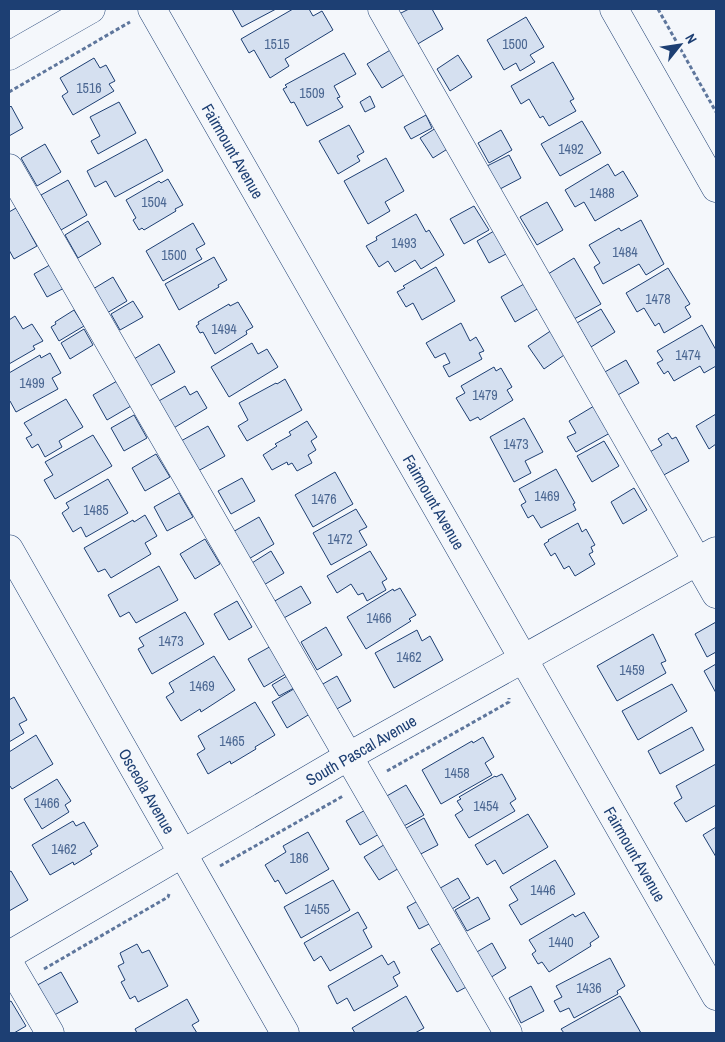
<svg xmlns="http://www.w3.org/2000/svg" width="725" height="1042" viewBox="0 0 725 1042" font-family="'Archivo Narrow',sans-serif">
	<rect width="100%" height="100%" fill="#f4f7fb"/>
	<!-- building -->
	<g fill="#d5e0f0" stroke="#1d3f73">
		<polygon points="232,9 276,9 242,27"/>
		<polygon points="293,9 309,9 313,16 322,11 333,30 285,59 289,66 270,78 254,50 249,53 241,39"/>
		<polygon points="409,9 432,9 443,29 416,45 399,14"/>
		<polygon points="526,17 544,47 530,55 535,62 520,71 516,63 504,70 487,40"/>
		<polygon points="392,49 407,73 382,88 367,64"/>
		<polygon points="344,53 356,74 334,86 340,97 337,98 343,107 307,126 294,102 291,103 283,89 287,87 285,85"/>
		<polygon points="458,55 472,77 450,91 437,69"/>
		<polygon points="94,58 100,68 106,65 115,81 109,84 114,91 73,115 62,96 68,92 60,78"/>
		<polygon points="553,62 574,99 570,101 576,111 549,126 543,116 540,118 529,99 521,104 511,86"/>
		<polygon points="370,96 375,107 365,112 360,102"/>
		<polygon points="119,102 136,133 98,154 91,141 100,136 90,117"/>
		<polygon points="11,106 23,128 9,136 9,108"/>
		<polygon points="426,115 432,128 411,139 404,127"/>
		<polygon points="582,121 601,153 560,176 541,144"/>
		<polygon points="349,125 364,152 357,156 360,161 338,174 319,141"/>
		<polygon points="436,128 449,148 433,158 420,138"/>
		<polygon points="501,130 512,150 489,163 478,143"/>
		<polygon points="146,139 163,171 115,197 106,181 95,187 87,171"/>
		<polygon points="45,144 61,172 37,186 21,158"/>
		<polygon points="509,155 521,178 500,189 487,166"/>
		<polygon points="386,158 404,191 385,202 390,211 368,224 344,181"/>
		<polygon points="608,164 615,176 623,171 638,196 595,221 584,202 575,207 565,190"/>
		<polygon points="168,179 183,205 175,209 176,211 144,230 142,228 139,230 133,220 136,218 126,200 159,181 161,183"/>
		<polygon points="68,180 87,215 61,230 41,195"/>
		<polygon points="547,202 563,230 537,245 520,217"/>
		<polygon points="474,206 489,230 464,244 450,219"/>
		<polygon points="16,208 37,246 14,259 9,250 9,212"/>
		<polygon points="416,214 426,232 429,230 444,255 421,269 415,260 395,272 388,261 379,267 366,246 377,240 376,237"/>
		<polygon points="641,220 664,264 646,275 639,264 603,284 594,267 600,263 589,245 619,228 621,231"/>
		<polygon points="88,221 101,244 78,258 65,235"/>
		<polygon points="193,223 205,244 196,249 202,259 163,281 146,251"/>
		<polygon points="494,231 506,254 489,263 477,241"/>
		<polygon points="214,257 227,280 218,285 219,287 179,310 165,284"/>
		<polygon points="574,258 601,304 574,319 548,274"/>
		<polygon points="55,262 68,286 47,297 34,274"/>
		<polygon points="436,267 455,301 422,320 413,303 406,307 397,292 405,288 403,286"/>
		<polygon points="668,268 690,304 685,307 691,317 664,333 659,323 655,326 644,308 637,312 626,293"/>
		<polygon points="113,277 127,301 107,313 93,289"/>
		<polygon points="524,284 539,308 515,322 501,297"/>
		<polygon points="133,301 143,317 120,330 111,314"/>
		<polygon points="238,302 253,327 246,331 247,334 215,354 203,332 200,333 196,326 199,324 198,322 229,304 230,306"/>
		<polygon points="601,309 615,332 591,347 577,323"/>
		<polygon points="74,310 84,326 59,341 51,327 56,324 55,322"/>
		<polygon points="15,316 23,329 32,324 43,341 33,346 35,349 9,364 9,320"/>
		<polygon points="461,323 470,341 476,337 484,351 479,353 482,359 449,377 443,366 450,363 445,353 435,358 426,343"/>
		<polygon points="702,325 716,350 716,366 704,373 700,366 674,381 668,371 664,374 657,363 663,360 657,351"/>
		<polygon points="84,329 93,345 70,359 61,343"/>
		<polygon points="552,330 567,353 544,369 528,346"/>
		<polygon points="252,343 258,354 267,349 278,367 229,397 211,367"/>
		<polygon points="159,344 175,372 150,386 134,359"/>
		<polygon points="50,353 61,373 52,378 58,389 16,412 10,401 9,402 9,373 40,355 41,358"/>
		<polygon points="626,360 639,383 616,396 603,373"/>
		<polygon points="494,367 496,371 501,368 512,387 507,390 513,400 480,420 478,417 470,421 456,398 465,393 461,386"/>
		<polygon points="285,379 302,410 247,441 238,426 248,420 239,403 276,383 277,384"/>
		<polygon points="117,381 131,406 107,420 93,395"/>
		<polygon points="185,386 190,395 197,391 207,408 172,429 157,402"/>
		<polygon points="66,399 83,427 59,441 62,447 45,457 38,444 32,448 26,438 32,435 24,423"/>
		<polygon points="594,406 610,433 576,452 567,437 576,433 569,421"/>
		<polygon points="716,414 716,444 709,449 696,426"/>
		<polygon points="134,415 147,438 124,451 111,428"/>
		<polygon points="524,418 543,452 525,461 531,473 514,482 490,437"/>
		<polygon points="307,421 317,437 311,441 316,450 308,455 312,463 297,471 292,463 288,465 287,462 272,470 263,455 277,446 275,444 291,435 289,432"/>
		<polygon points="208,426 225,456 198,471 181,441"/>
		<polygon points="668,433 672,439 676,437 689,461 662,476 648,453 662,445 658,439"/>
		<polygon points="93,435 112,466 55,499 44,480 53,475 45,462"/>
		<polygon points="604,441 619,466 592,482 577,456"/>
		<polygon points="156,454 170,477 145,491 132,468"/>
		<polygon points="556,469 575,503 573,504 576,510 541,528 533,515 528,518 521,505 526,502 519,489"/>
		<polygon points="335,472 353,504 313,527 295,495"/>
		<polygon points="242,478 255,501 231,514 218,491"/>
		<polygon points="108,479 128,513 86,537 81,527 73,532 62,513 69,508 66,503"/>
		<polygon points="634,488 647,510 623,524 611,502"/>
		<polygon points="179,493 193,517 167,531 154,507"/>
		<polygon points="356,509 367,527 359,531 367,545 331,565 313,533"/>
		<polygon points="145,515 157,536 145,543 151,554 111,578 105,569 98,572 84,548 133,520 134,522"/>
		<polygon points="259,517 274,544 247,560 231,533"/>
		<polygon points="578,523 582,532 586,529 595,545 591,547 593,552 589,554 595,564 575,576 569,566 564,569 555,553 551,556 544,544 549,541 548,540"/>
		<polygon points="205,539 220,564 195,579 180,554"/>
		<polygon points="271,551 284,573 257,589 244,568"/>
		<polygon points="370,551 387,579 382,582 386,590 367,601 363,593 358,595 351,584 337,593 327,576"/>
		<polygon points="159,566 178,600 136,623 129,612 120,617 108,595"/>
		<polygon points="301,586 311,603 282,619 273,602"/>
		<polygon points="400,588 416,615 409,619 411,621 366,649 347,617 393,589 394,591"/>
		<polygon points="237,601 252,627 229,640 214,614"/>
		<polygon points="185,612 204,644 152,674 138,649 144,646 139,638"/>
		<polygon points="716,622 716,652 707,657 695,634"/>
		<polygon points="326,627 342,655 317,670 301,642"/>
		<polygon points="417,630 422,641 430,636 443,660 394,688 375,653"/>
		<polygon points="653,634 666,661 661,663 666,673 617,701 597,666"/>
		<polygon points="273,645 289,672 264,687 248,659"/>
		<polygon points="214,656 235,690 201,712 200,709 181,721 166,697 174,692 169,683"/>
		<polygon points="716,664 716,693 704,671"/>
		<polygon points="287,676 294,688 279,696 272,685"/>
		<polygon points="337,676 351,701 328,714 314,689"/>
		<polygon points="672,684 687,711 638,740 622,711"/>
		<polygon points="297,687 313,712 287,728 272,702"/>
		<polygon points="14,697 27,720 19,724 24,733 9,742 9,700"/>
		<polygon points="255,702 275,735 255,747 256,749 231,764 230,761 208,774 197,754 205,749 198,736"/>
		<polygon points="692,727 704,750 660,774 648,751"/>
		<polygon points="36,735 53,764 12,789 10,786 9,787 9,752"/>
		<polygon points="483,737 494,757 485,763 492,775 441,804 422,770 472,741 473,743"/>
		<polygon points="716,764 716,805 686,822 674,803 682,798 676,786"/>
		<polygon points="502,774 516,799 510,803 515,811 469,838 455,815 463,810 457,801 461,799 459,797 495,776 496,777"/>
		<polygon points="57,779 71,801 65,805 69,812 42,829 24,799"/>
		<polygon points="406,785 424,815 402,827 385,797"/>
		<polygon points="367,809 381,833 360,845 346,821"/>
		<polygon points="528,814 548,847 503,874 495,860 487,865 475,845"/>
		<polygon points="424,818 438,845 415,857 401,831"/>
		<polygon points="73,821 76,826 84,822 98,846 90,851 92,854 74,865 73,862 50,875 32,845"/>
		<polygon points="716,827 716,857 703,835"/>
		<polygon points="308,832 329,869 286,894 278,880 275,882 265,865 286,852 283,846"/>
		<polygon points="387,843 401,867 379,880 364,857"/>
		<polygon points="555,860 575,894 521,925 509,905 518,900 510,887"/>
		<polygon points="11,871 28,900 9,911 9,872"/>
		<polygon points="458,878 470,898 447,912 435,891"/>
		<polygon points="333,880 350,910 301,938 284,907"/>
		<polygon points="478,897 490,919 467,931 455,910"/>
		<polygon points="423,898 435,921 419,929 407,907"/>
		<polygon points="358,912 367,928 363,930 372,947 330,971 321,956 314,961 304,943"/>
		<polygon points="584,912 599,937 590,943 591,946 549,972 542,962 538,964 532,954 536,951 529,940 573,914 575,917"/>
		<polygon points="446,940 472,984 457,992 431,949"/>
		<polygon points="492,943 506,968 485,981 470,956"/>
		<polygon points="137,944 142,953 149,950 168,986 138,1002 135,996 130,999 121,982 125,980 118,966 124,963 120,953"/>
		<polygon points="382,955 388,965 394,961 400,973 393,977 398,986 354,1011 347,998 337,1004 328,986"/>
		<polygon points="610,958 625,986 617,991 618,994 574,1018 569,1008 560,1012 554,1001 562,997 556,986"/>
		<polygon points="61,972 78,1002 49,1018 32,988"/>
		<polygon points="531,986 544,1011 521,1023 509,998"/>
		<polygon points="406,996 424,1028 415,1033 355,1033 352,1028"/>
		<polygon points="620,996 641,1033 564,1033 561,1029"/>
		<polygon points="187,999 199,1021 192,1025 197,1033 137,1033 135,1029"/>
		<polygon points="11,1001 26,1026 14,1033 9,1033 9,1002"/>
	</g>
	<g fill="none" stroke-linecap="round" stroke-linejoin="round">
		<!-- minor casing -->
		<g stroke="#1d3f73" stroke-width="29">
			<g id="minor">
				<polyline points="152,9 716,996"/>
				<polyline points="382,9 716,594"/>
				<polyline points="614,9 716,188"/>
				<polyline points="9,56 91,9"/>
				<polyline points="9,168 508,1033"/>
				<polyline points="9,549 285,1033"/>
				<polyline points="9,955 349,756 716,551"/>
				<polyline points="9,963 50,1033"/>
			</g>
		</g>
		<!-- path -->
		<g stroke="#5e769c" stroke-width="3" stroke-dasharray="4 2.5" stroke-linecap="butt">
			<polyline points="658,9 716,112"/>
			<polyline points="9,92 130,22"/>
			<polyline points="387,771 509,702 509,698"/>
			<polyline points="220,866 343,796"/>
			<polyline points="44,969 168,897 169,894"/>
		</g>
		<!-- minor -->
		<use href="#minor" stroke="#f4f7fb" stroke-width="28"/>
	</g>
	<g text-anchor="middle" stroke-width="4" stroke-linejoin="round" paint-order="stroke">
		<!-- number labels -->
		<g font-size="14" fill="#4b6792">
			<text x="277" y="49">1515</text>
			<text x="515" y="49">1500</text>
			<text x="89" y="93">1516</text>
			<text x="312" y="98">1509</text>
			<text x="571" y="154">1492</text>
			<text x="602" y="198">1488</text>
			<text x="154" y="207">1504</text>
			<text x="404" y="248">1493</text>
			<text x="625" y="257">1484</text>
			<text x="174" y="260">1500</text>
			<text x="658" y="304">1478</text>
			<text x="224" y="334">1494</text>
			<text x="688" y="360">1474</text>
			<text x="32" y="388">1499</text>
			<text x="485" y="400">1479</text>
			<text x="516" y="449">1473</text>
			<text x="547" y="501">1469</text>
			<text x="324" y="504">1476</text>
			<text x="96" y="515">1485</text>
			<text x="340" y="544">1472</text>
			<text x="379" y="623">1466</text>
			<text x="171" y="646">1473</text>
			<text x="409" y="662">1462</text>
			<text x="632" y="675">1459</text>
			<text x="202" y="691">1469</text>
			<text x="232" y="746">1465</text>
			<text x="457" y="778">1458</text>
			<text x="47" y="808">1466</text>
			<text x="486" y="811">1454</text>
			<text x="64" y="854">1462</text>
			<text x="299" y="863">186</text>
			<text x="543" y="895">1446</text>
			<text x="317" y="914">1455</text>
			<text x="561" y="947">1440</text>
			<text x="589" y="993">1436</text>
		</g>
		<!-- street labels -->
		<g font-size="16" fill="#1d3f73" stroke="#f4f7fb">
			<text transform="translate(233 151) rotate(60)" y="6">Fairmount Avenue</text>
			<text transform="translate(434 502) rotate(60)" y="6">Fairmount Avenue</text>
			<text transform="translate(361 750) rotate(-30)" y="6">South Pascal Avenue</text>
			<text transform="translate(147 791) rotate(60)" y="6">Osceola Avenue</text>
			<text transform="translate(635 854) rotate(60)" y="6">Fairmount Avenue</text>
		</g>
	</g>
	<!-- border -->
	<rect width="725" height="1042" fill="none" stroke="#1d3f73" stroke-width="20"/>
	<!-- north arrow -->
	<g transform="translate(680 45) rotate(60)" stroke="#f4f7fb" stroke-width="4" paint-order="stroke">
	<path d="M0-4L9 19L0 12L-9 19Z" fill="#1d3f73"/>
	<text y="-8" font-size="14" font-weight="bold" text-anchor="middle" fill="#1d3f73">N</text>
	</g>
</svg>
